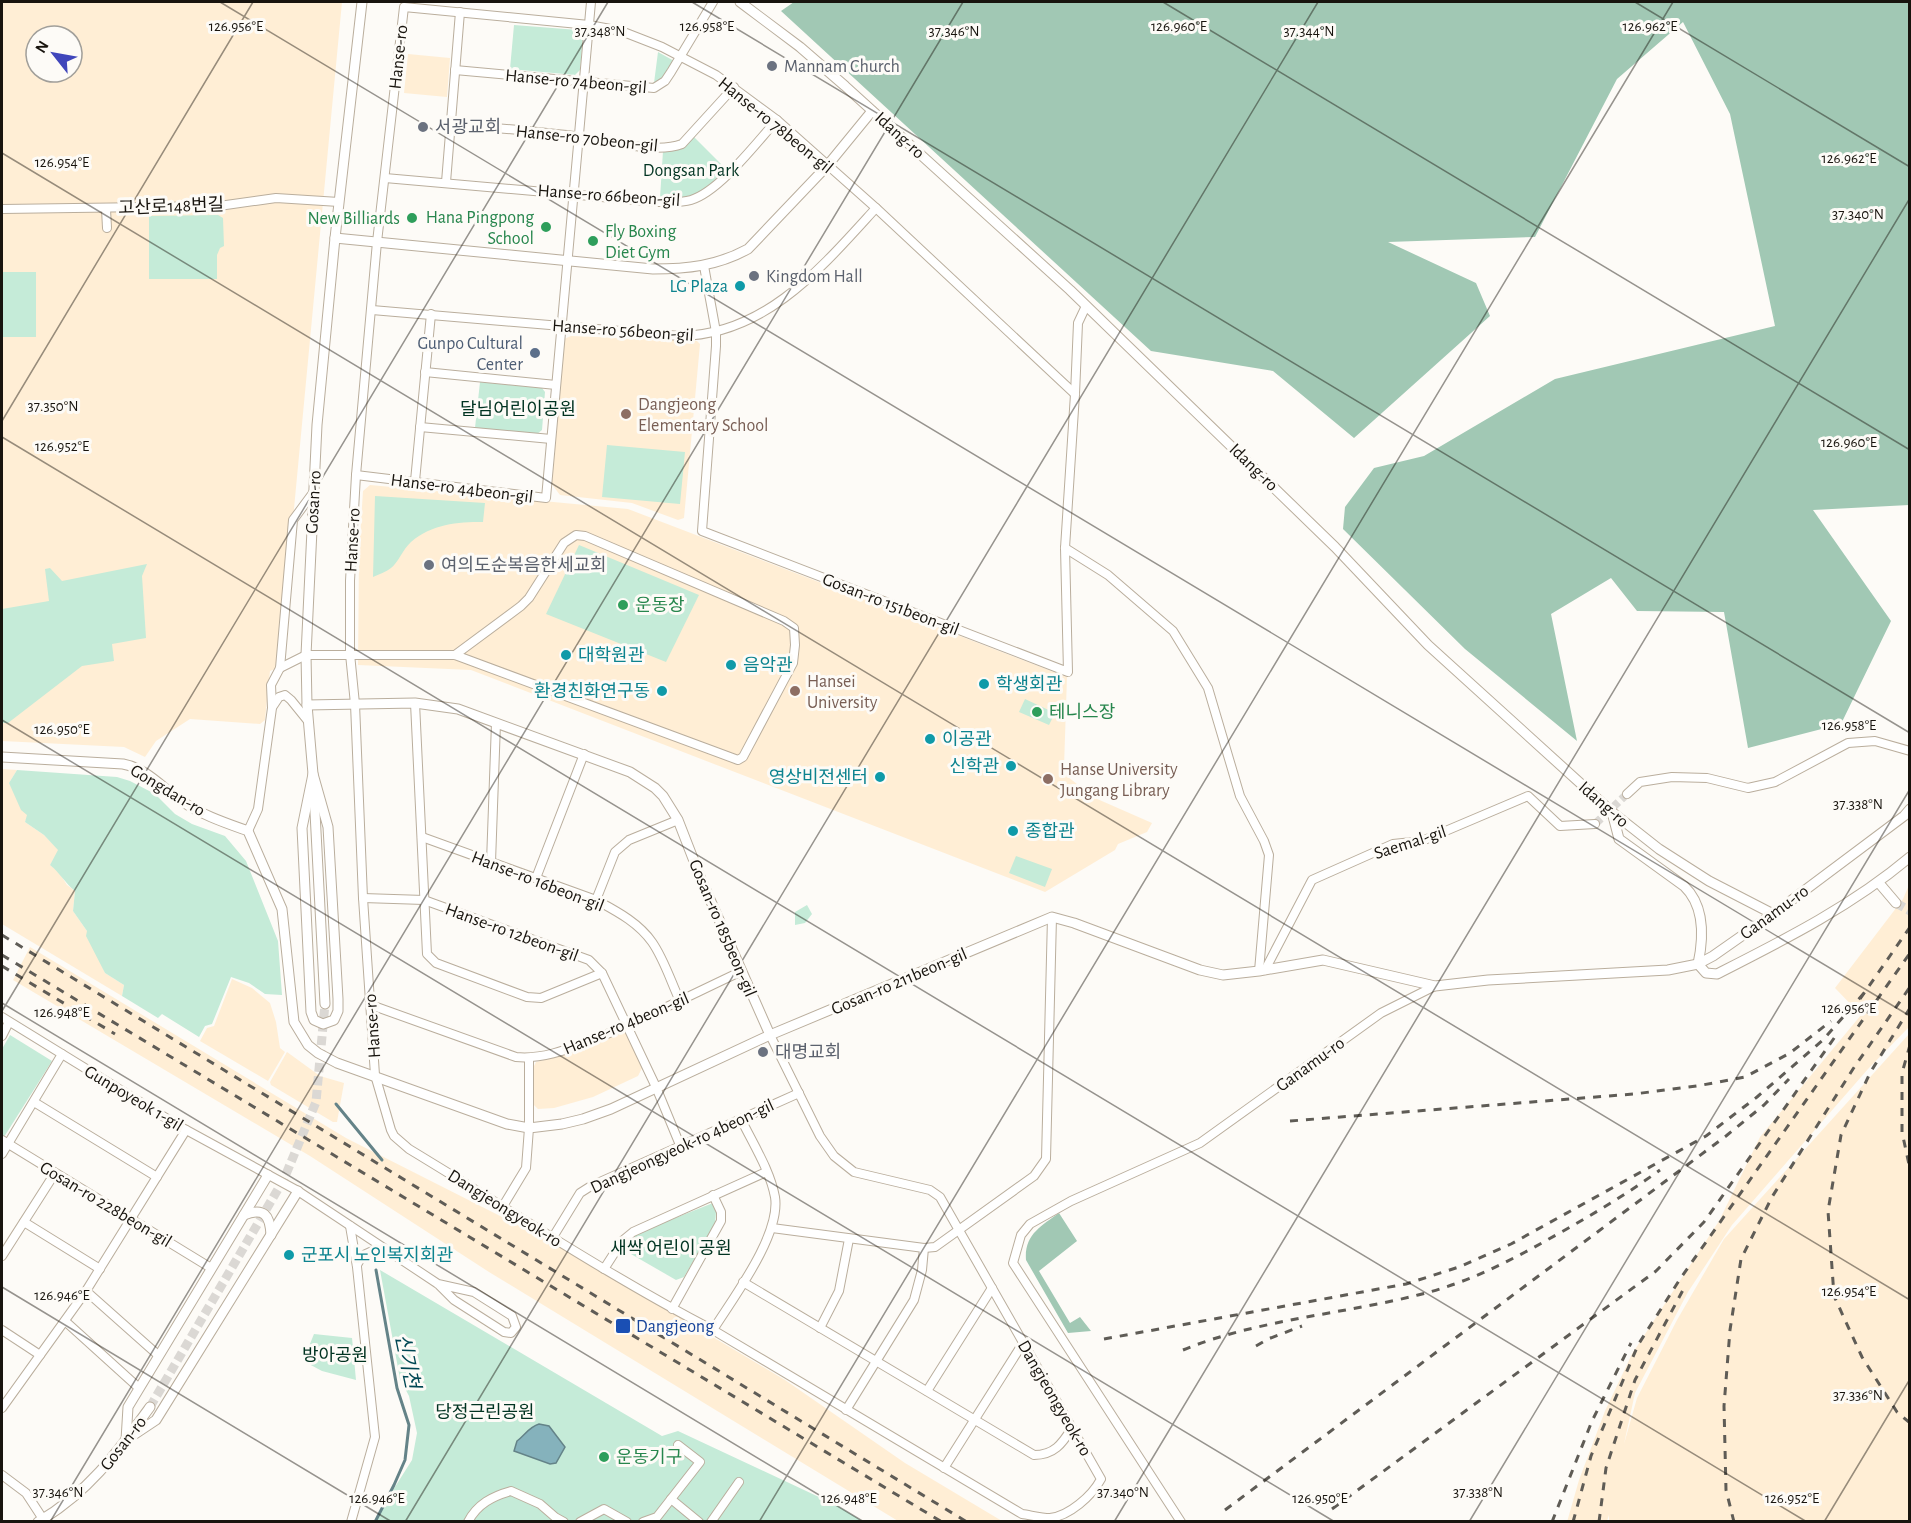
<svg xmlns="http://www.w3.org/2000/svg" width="1911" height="1523" viewBox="0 0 1911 1523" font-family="'Alegreya Sans','Noto Sans KR',sans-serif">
	<rect width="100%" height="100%" fill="#fdfbf7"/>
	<!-- built -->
	<g fill="#ffeed5" fill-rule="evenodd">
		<path d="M2 2H342L279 667 270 671 265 720 260 724 190 719 156 741 145 757 124 747 2 741ZM36 36H72V72H36Z"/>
		<polygon points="408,54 450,58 447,97 404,93"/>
		<polygon points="571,336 697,341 700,344 684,518 678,520 632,503 560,495 551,483 564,339"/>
		<polygon points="370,485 628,509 1067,677 1064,767 1068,777 1095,798 1152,823 1147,832 1118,844 1115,850 1045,892 471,670 358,665 359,553 363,491"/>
		<polygon points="2,769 17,770 9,783 28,815 25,822 44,835 59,850 50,865 58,871 67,885 75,891 73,911 87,931 105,973 124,985 122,996 2,924"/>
		<polygon points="1909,885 1909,1027 1868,1069 1732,1225 1688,1292 1635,1393 1624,1444 1637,1398 1677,1320 1724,1239 1909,1034 1909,1521 1609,1522 1609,1515 1607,1521 1567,1522 1579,1480 1605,1411 1632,1354 1719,1221 1760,1137 1861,1015 1835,988 1903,899"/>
		<polygon points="30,947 346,1138 567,1250 785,1380 905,1463 1002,1521 898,1521 489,1272 310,1156 13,980"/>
		<polygon points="232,979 252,988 270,1003 276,1022 280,1048 285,1052 268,1081 200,1041 207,1028 214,1026"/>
		<polygon points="623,1030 629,1032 643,1066 638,1076 593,1097 554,1108 538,1109 533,1104 533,1068 536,1062 564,1055"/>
		<polygon points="287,1052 320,1076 344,1083 337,1122 333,1122 271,1085 270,1082"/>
	</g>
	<!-- green -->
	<g fill="#c5ebd8">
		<polygon points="514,25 578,30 583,37 580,70 575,75 510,69"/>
		<path d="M658 52 676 62C670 71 665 80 654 83Z"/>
		<polygon points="693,136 727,170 710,188 684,199 660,198 663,151 681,148"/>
		<polygon points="218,215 223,218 224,246 220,248 217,255 217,279 149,279 149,216"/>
		<rect x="2" y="272" width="34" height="65"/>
		<polygon points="480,382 542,388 545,392 542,430 537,434 475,428"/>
		<polygon points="607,445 685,452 680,504 602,497"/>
		<path d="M375 496 485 503 483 522C457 522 432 524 411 542 403 549 398 563 391 568 386 572 379 574 373 577Z"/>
		<polygon points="579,545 699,595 666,662 546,614"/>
		<polygon points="147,564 142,576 146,638 112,644 114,661 82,666 8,723 2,723 2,609 49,601 45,569 50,568 62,581"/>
		<polygon points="1025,699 1055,713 1049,725 1019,712"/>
		<path d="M17 770 117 777 130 781 155 794 175 814 192 824 225 836 246 861 278 941 282 995 265 994 249 983 231 977 212 1024 205 1026 199 1037 162 1014 158 1018 122 996 124 985 105 973 86 936 87 931 73 911 75 891C65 883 60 873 50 865L58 850 44 835 25 822 27 815 21 810 9 783Z"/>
		<polygon points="1016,856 1052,869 1045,887 1009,873"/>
		<polygon points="807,905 812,914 805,923 795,925 795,912"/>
		<polygon points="10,1035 52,1061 4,1137 2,1135 2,1049"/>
		<polygon points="713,1203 716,1212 715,1225 684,1277 676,1280 624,1250 635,1234"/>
		<polygon points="380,1270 662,1436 678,1431 836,1505 862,1521 377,1522 381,1509 412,1460 417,1433 409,1396 400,1379"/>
		<polygon points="314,1334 352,1338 356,1380 322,1371 307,1363 305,1356"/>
	</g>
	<!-- forest -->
	<g fill="#a1c8b4">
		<polygon points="794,2 1909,2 1909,505 1813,510 1891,621 1841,724 1748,748 1724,612 1637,611 1611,578 1551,614 1577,741 1465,649 1343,529 1345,507 1374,468 1424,456 1555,379 1775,326 1730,114 1683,22 1617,79 1535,237 1388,242 1476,283 1490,316 1354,438 1273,371 1151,351 781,11"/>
		<path d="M1059 1213 1077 1241 1039 1271 1070 1323 1080 1317 1091 1331 1068 1333 1026 1260C1024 1235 1041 1226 1059 1213Z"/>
	</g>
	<!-- water -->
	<path fill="#85b2bc" stroke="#648388" stroke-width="1.5" d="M539 1424 549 1426 565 1447 556 1463 550 1464 514 1451 517 1441C525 1435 529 1427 539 1424Z"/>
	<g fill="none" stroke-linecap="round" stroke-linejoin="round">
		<!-- stream -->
		<g stroke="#648388" stroke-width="3">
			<polyline points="336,1104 382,1160"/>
			<polyline points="375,1522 394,1485 405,1460 409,1425 397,1388 376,1270"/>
		</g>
		<!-- minor-tunnel -->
		<polyline stroke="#dbd8d4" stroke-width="8" stroke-dasharray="8 4" stroke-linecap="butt" points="1595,824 1627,794"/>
		<!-- tertiary-tunnel -->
		<g stroke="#dbd8d4" stroke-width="9" stroke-dasharray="9 4.5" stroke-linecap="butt">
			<polyline points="1896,903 1910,911"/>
			<polyline points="150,1407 284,1179 316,1102 325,1004"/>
		</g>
		<!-- minor casing -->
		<g stroke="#baae9d" stroke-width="10">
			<g id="minor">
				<polyline points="455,70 654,88 665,81 671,72 713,2"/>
				<path d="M451 124C494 128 537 131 581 137 609 141 656 154 682 144L734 87"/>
				<path d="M385 178 658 202C669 202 681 203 691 200 720 191 756 143 777 120"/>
				<polyline points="446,182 460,12"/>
				<polyline points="2,209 219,206 276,198 339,202"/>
				<polyline points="106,209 107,228"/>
				<polyline points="704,266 716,332 716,346 702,531 1068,672 1065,548 1075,394 1078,323 1086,306"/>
				<path d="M372 310 680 336C766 335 823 266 876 208"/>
				<polyline points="425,372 556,385"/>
				<polyline points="420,427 551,439"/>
				<polyline points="356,475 546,498 591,2"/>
				<polyline points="415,481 431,314"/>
				<polyline points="1065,548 1108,575 1173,631 1208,688 1240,796 1264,841 1269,855 1259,971"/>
				<polyline points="280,668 306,655 455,655 738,760 743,757 793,663 795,645 794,628 784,621 585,536 576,535 564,543 529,598 521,606 455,655"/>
				<polyline points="415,703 427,954 436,963 527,997 541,998 602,973"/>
				<polyline points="273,706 279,697 285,695 291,700 308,721"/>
				<polyline points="1627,794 1640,782 1672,777 1707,778 1748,788 1775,782 1848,743 1875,741 1910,751"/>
				<polyline points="248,831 258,809 272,708 271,685 280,668 293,520 313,493"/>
				<path d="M422 837 596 900C616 911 638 922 652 942 664 959 671 982 680 1001"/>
				<polyline points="491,862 496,723"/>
				<polyline points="536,878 584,754"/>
				<polyline points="363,898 424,900 589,960 602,973 656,1087 680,1145"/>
				<polyline points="596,900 615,852 629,840 678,820"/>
				<polyline points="1265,970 1312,880 1393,844 1422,841 1528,796 1560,826 1595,824"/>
				<path d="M371 1005 516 1057C545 1060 573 1047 600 1037 648 1017 695 993 742 971"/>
				<polyline points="2,1017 179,1126 298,1191 438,1284 454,1300 504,1332 511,1333 516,1327 512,1316 474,1292 438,1284"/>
				<path d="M770 1035 820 1136 834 1156 854 1172 930 1190 940 1197 1101 1479C1092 1496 1069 1516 1050 1518 1041 1518 1030 1515 1022 1514L713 1330C609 1276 510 1210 409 1149L394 1136 391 1130 375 1075 363 898 355 704 350 654V581L356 475 377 242 404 7 589 25 621 31 662 47 716 75 777 120 876 208 1075 394"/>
				<polyline points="2,1036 9,1022"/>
				<polyline points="34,1102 157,1177"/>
				<polyline points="2,1140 211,1268"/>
				<polyline points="2,1154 62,1054"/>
				<polyline points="503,1206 526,1168 529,1128 529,1058"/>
				<polyline points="24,1222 100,1269"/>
				<polyline points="350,1226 357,1267 375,1437 351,1522"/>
				<polyline points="772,1228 924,1248 935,1247 1034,1176 1046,1159 1052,917"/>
				<polyline points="553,1237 580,1193 591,1186 799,1093"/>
				<polyline points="2,1256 55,1173"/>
				<path d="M357 1265C364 1250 374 1250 389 1251"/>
				<polyline points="604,1269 622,1241 633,1232 766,1172"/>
				<path d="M743 1282 1034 1455C1054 1455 1062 1444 1072 1428"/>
				<polyline points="86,1291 158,1355"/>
				<polyline points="672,1309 721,1221 721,1212 713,1195"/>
				<polyline points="65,1321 139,1388"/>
				<polyline points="820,1328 839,1291 849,1239"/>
				<polyline points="2,1330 40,1355"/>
				<path d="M713 1330C733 1298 781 1235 775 1197 770 1170 753 1144 741 1119"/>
				<polyline points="927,1391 992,1288"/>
				<polyline points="2,1408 86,1291 186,1130"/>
				<polyline points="846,1410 914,1300 922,1270 924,1248"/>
				<polyline points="944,1468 1023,1343"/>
				<polyline points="2,1475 26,1493 43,1519"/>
				<polyline points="671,1499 699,1522"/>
				<path d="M468 1522C477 1504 493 1496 511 1491L540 1504 555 1517 564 1522"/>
				<polyline points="580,1522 604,1509 627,1522"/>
				<polyline points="643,1522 657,1517 700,1462 678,1445"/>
				<polyline points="711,1522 739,1482"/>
				<polyline points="1181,1522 1013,1263 1021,1235 1030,1224 1071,1201 1200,1143 1381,1013 1435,986"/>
			</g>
		</g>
		<!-- tertiary casing -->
		<g stroke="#baae9d" stroke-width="11">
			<g id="tertiary">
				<polyline points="740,2 800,47 845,86 1070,290 1335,547 1428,645 1612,812 1659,849 1709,881 1773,914"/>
				<path d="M335 238 653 269C687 269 717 266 748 249L827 166 872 111"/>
				<polyline points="307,705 415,703 458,709 630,772 655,788 663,796 678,820 701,879 770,1035"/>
				<path d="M2 757 123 764C148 769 162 788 183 802 202 815 226 823 248 831L282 909 294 1022 308 1045 318 1053 337 1063 507 1124 529 1128 562 1124 583 1119 611 1109 770 1035 1052 917 1074 923 1200 970 1223 975 1259 971 1323 960 1435 986 1488 980 1668 970 1698 964 1713 956 1773 914 1904 816 1910 809"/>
				<polygon points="313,774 328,827 338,999 338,1011 334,1020 323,1024 314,1020 311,1012 302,828"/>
				<path d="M1612 812 1619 839 1684 886C1705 906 1704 936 1698 964"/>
				<polyline points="1879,883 1896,903"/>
				<path d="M1698 964 1706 973 1717 974C1784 940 1852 906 1910 857"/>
				<polyline points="325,1004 313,774 307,705 306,655 317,425 335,238 362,2"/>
				<path d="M244 1215C264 1207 270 1215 271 1235"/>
				<polyline points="126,1440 156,1420 298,1191"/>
				<polyline points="126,1440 128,1407 268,1175"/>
				<path d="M38 1522C89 1492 116 1454 150 1407"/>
			</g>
		</g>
		<!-- minor -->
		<use href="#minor" stroke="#fff" stroke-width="8"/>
		<!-- tertiary -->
		<use href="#tertiary" stroke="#fff" stroke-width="9"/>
		<!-- rail -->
		<g stroke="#5f5c56" stroke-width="3" stroke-dasharray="8 8" stroke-linecap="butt">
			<polyline points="2,935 967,1522"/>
			<polyline points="2,955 942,1522"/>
			<polyline points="2,966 115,1034"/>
			<polyline points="1860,999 1910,927"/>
			<polyline points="1910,1008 1870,1073 1841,1135 1828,1211 1834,1296 1862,1357 1897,1412 1910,1423"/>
			<polyline points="1910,1045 1902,1073 1902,1132 1910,1169"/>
			<polyline points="1290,1121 1634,1094 1697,1086 1745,1077 1790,1053 1831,1021"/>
			<polyline points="1104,1339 1406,1284 1459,1267 1511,1244 1706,1136 1757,1097 1823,1040 1864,993"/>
			<polyline points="1256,1346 1268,1339 1302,1326"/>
			<path d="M1183 1350C1255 1320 1343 1314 1418 1295 1468 1283 1512 1260 1556 1235 1592 1215 1627 1194 1660 1170"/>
			<polyline points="1332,1509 1656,1271 1704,1222 1837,1034"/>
			<polyline points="1225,1510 1726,1136 1764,1105 1789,1079"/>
			<polyline points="1552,1522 1592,1421 1631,1343"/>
			<polyline points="1573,1522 1591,1456 1638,1345 1680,1279 1910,953"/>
			<polyline points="1599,1522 1606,1468 1635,1380 1683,1290"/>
			<polyline points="1734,1522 1726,1490 1724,1406 1730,1330 1741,1259 1772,1197 1853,1069 1910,987"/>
		</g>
	</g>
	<!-- ticks -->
	<path fill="none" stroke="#18140e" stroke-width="1.5" stroke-opacity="0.45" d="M220 2 1910 1016M692 2 1910 733M1163 2 1910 450M1635 2 1910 167M2 153 1910 1300M2 421 253 2M2 437 1807 1522M2 720 1335 1522M2 1003 864 1522M2 1011 608 2M2 1287 392 1522M50 1522 963 2M405 1522 1318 2M759 1522 1673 2M1114 1522 1910 198M1469 1522 1910 789M1824 1522 1910 1379"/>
	<!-- markers -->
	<g fill="#6b7280" stroke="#fdfbf7" stroke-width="2">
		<circle cx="772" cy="66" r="6"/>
		<circle cx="423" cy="127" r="6"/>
		<circle cx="754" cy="276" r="6"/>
		<circle cx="429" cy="565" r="6"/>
		<circle cx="763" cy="1052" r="6"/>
	</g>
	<g fill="#2e9e5b" stroke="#fdfbf7" stroke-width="2">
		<circle cx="412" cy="218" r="6"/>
		<circle cx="546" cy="227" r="6"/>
		<circle cx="593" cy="241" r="6"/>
		<circle cx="623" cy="605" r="6"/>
		<circle cx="1037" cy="712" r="6"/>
		<circle cx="604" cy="1457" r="6"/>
	</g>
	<g fill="#0f9aa8" stroke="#fdfbf7" stroke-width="2">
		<circle cx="740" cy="286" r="6"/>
		<circle cx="566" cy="655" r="6"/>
		<circle cx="731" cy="665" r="6"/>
		<circle cx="984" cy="684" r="6"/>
		<circle cx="662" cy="691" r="6"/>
		<circle cx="930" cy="739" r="6"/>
		<circle cx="1011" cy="766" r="6"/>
		<circle cx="880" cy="777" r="6"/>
		<circle cx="1013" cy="831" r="6"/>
		<circle cx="289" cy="1255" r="6"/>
	</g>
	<circle fill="#5c6f8a" stroke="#fdfbf7" stroke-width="2" cx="535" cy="353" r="6"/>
	<g fill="#8d6e63" stroke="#fdfbf7" stroke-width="2">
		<circle cx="626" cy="414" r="6"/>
		<circle cx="795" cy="691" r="6"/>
		<circle cx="1048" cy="779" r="6"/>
	</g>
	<rect fill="#1a4fb4" stroke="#fdfbf7" stroke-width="2" x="615" y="1318" width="16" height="16" rx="3"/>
	<g text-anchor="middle" stroke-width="6" stroke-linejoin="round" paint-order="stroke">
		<!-- street labels -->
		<g font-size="18" fill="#18140e" stroke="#fdfbf7">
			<text transform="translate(398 57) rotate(-84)" y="6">Hanse-ro</text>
			<text transform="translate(576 81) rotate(5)" y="6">Hanse-ro 74beon-gil</text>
			<text transform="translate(776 125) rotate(39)" y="6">Hanse-ro 78beon-gil</text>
			<text transform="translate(900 135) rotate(42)" y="6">Idang-ro</text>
			<text transform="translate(587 138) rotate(6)" y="6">Hanse-ro 70beon-gil</text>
			<text transform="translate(609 195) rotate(4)" y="6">Hanse-ro 66beon-gil</text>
			<text transform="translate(171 206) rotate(-2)" y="6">고산로148번길</text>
			<text transform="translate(623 330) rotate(4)" y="6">Hanse-ro 56beon-gil</text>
			<text transform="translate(1254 467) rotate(44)" y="6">Idang-ro</text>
			<text transform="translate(462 488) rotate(7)" y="6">Hanse-ro 44beon-gil</text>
			<text transform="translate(313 502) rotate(-87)" y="6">Gosan-ro</text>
			<text transform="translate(352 540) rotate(-87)" y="6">Hanse-ro</text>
			<text transform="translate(891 604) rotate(21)" y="6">Gosan-ro 151beon-gil</text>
			<text transform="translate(168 790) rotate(31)" y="6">Gongdan-ro</text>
			<text transform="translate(1604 804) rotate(41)" y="6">Idang-ro</text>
			<text transform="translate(1410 842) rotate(-18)" y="6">Saemal-gil</text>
			<text transform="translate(538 881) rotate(21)" y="6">Hanse-ro 16beon-gil</text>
			<text transform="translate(1774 912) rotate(-36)" y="6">Ganamu-ro</text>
			<text transform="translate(723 928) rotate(67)" y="6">Gosan-ro 185beon-gil</text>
			<text transform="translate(512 932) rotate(20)" y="6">Hanse-ro 12beon-gil</text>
			<text transform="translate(899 981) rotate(-23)" y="6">Gosan-ro 211beon-gil</text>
			<text transform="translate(626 1023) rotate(-23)" y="6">Hanse-ro 4beon-gil</text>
			<text transform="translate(372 1026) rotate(-94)" y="6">Hanse-ro</text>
			<text transform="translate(1310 1064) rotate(-36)" y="6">Ganamu-ro</text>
			<text transform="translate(134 1098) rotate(31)" y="6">Gunpoyeok 1-gil</text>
			<text transform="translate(682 1146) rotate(-25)" y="6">Dangjeongyeok-ro 4beon-gil</text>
			<text transform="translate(106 1204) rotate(31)" y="6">Gosan-ro 228beon-gil</text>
			<text transform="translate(505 1208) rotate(32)" y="6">Dangjeongyeok-ro</text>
			<text transform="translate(1055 1398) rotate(60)" y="6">Dangjeongyeok-ro</text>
			<text transform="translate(123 1443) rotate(-52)" y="6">Gosan-ro</text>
		</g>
		<!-- worship labels -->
		<g font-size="18" fill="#5b616d" stroke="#fdfbf7" text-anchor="start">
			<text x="784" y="72">Mannam Church</text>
			<text x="435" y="133">서광교회</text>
			<text x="766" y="282">Kingdom Hall</text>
			<text x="441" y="571">여의도순복음한세교회</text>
			<text x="775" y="1058">대명교회</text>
		</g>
		<!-- park labels -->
		<g font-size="18" fill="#003321" stroke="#fdfbf7">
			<text x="691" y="176">Dongsan Park</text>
			<text x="518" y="415">달님어린이공원</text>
			<text x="671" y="1254">새싹 어린이 공원</text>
			<text x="335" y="1361">방아공원</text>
			<text x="485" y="1418">당정근린공원</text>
		</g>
		<!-- leisure labels -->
		<g font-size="18" fill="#27864d" stroke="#fdfbf7" text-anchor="start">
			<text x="534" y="223" text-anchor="end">Hana Pingpong<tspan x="534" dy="21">School</tspan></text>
			<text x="400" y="224" text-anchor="end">New Billiards</text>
			<text x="605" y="237">Fly Boxing<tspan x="605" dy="21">Diet Gym</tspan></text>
			<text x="635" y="611">운동장</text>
			<text x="1049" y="718">테니스장</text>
			<text x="616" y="1463">운동기구</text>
		</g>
		<!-- culture labels -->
		<g font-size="18" fill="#0d838f" stroke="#fdfbf7" text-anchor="start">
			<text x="728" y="292" text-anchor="end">LG Plaza</text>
			<text x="578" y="661">대학원관</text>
			<text x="743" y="671">음악관</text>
			<text x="996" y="690">학생회관</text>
			<text x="650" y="697" text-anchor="end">환경친화연구동</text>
			<text x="942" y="745">이공관</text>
			<text x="999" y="772" text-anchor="end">신학관</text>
			<text x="868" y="783" text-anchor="end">영상비전센터</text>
			<text x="1025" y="837">종합관</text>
			<text x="301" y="1261">군포시 노인복지회관</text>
		</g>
		<!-- service labels -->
		<g font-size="18" fill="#4e5e75" stroke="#fdfbf7" text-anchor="end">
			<text x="523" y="349">Gunpo Cultural<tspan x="523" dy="21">Center</tspan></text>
		</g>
		<!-- education labels -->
		<g font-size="18" fill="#785e54" stroke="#fdfbf7" text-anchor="start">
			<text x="638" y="410">Dangjeong<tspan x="638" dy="21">Elementary School</tspan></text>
			<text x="807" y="687">Hansei<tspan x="807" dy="21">University</tspan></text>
			<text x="1060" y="775">Hanse University<tspan x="1060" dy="21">Jungang Library</tspan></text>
		</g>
		<!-- transit labels -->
		<g font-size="18" fill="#164399" stroke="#fdfbf7" text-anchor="start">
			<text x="636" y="1332">Dangjeong</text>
		</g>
		<!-- water labels -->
		<g font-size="20" font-style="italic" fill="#004753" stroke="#fdfbf7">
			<text transform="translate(408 1361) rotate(78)" y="7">신기천</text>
		</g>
	</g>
	<g font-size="15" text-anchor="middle" fill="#18140e" stroke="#fdfbf7" stroke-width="6" stroke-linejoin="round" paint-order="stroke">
		<text x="236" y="31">126.956°E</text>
		<text x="707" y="31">126.958°E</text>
		<text x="1179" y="31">126.960°E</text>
		<text x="1650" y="31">126.962°E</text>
		<text x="600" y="36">37.348°N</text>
		<text x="954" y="36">37.346°N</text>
		<text x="1309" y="36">37.344°N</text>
		<text x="1849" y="163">126.962°E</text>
		<text x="62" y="167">126.954°E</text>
		<text x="1858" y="219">37.340°N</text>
		<text x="53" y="411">37.350°N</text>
		<text x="1849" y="447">126.960°E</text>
		<text x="62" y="451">126.952°E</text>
		<text x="1849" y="730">126.958°E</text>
		<text x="62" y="734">126.950°E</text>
		<text x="1858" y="809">37.338°N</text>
		<text x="1849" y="1013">126.956°E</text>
		<text x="62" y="1017">126.948°E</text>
		<text x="1849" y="1296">126.954°E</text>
		<text x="62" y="1300">126.946°E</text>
		<text x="1858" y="1400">37.336°N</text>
		<text x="58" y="1497">37.346°N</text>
		<text x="1123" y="1497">37.340°N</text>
		<text x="1478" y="1497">37.338°N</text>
		<text x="377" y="1503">126.946°E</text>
		<text x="849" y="1503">126.948°E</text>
		<text x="1320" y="1503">126.950°E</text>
		<text x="1792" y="1503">126.952°E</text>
	</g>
	<!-- border -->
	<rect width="1911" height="1523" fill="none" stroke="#18140e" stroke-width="6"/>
	<!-- north arrow -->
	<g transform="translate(54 54) rotate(301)"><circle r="28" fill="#fdfbf7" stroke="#a19f9a" stroke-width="1.5"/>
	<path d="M0-4.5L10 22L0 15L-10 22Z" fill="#4046bb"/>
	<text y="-9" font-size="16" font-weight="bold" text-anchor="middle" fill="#18140e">N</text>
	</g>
</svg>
